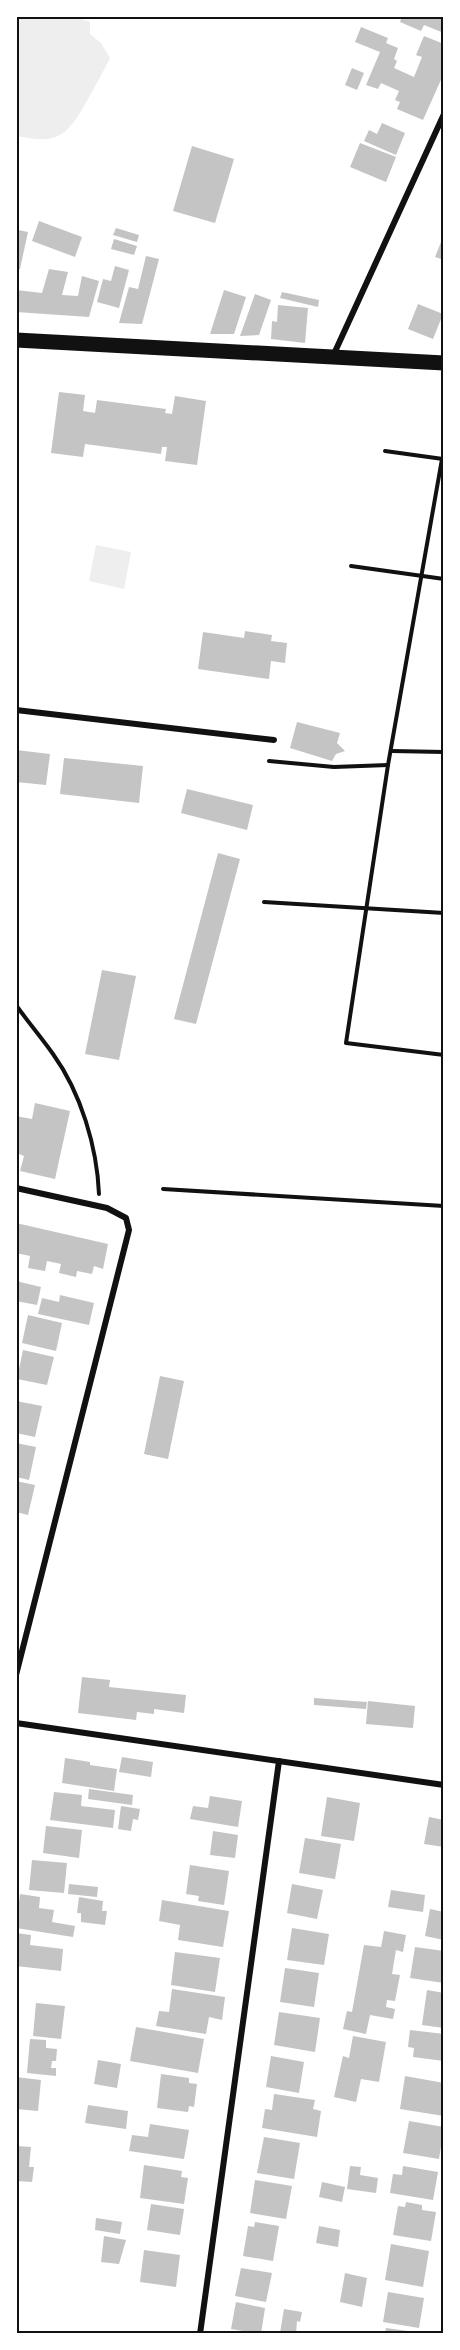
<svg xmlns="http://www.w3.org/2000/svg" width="460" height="2350" viewBox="0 0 460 2350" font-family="Raleway,sans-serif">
	<rect width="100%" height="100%" fill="#fff"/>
	<!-- green -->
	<g fill="#eee">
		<path d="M16 17H76L90 22V34L101 43 110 58C102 73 94 89 85 104 66 138 56 144 17 136Z"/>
		<polygon points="96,545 131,552 124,589 89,581"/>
	</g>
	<!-- building -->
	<g fill="#c4c4c4">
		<polygon points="402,16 444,16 444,33 424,25 421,31 400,22"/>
		<polygon points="361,27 388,38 386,43 398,48 394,59 397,61 394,68 414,77 422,57 416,55 424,36 444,44 444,73 423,120 397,109 400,102 395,100 399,91 381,83 378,89 366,85 380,52 355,42"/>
		<polygon points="352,68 364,73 357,90 345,85"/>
		<polygon points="382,123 405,133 396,155 364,141 369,130 377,134"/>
		<polygon points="360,143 396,157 386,182 350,167"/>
		<polygon points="192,146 234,159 215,223 173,211"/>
		<polygon points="39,221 82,237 75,257 32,241"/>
		<polygon points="116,228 139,235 137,242 113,235"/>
		<polygon points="18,230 28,232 20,269 16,269"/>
		<polygon points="114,239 137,246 134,255 111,249"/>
		<polygon points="441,242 444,243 444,260 435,257"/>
		<polygon points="146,256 159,259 142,324 119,323 129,287 138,289"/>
		<polygon points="115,266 129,270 119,308 97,302 103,279 111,281"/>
		<polygon points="49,269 68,272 62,295 78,296 82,276 99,281 89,317 16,312 16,290 42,293"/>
		<polygon points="224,290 246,297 234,334 210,334"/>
		<polygon points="282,292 319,300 318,307 280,298"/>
		<polygon points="255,294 271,300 259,335 240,336"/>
		<polygon points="418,304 443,314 433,339 408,329"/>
		<polygon points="278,305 308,308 305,343 271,339 272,321 277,322"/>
		<polygon points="59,392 85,395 83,411 95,413 97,400 166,409 165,413 172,414 175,396 206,401 197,465 165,461 167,447 162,447 161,454 85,444 83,457 51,453"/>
		<polygon points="245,631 272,635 271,641 287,643 285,663 271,661 269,679 198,669 203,632 244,638"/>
		<polygon points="297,722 340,733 337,743 345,751 336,754 332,761 290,748"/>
		<polygon points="16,750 50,754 46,785 16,782"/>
		<polygon points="64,758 143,766 139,803 60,794"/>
		<polygon points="187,789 253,805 247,830 181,813"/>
		<polygon points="218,853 240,859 196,1024 174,1019"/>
		<polygon points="102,970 136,976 119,1060 85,1054"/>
		<polygon points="35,1103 70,1111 55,1179 20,1171 24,1156 19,1154 16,1162 16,1116 32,1119"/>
		<polygon points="16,1223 108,1244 103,1269 94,1266 92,1274 77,1271 76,1277 59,1273 61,1264 47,1261 45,1271 28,1268 30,1256 16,1253"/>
		<polygon points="16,1281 41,1287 37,1305 16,1301"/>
		<polygon points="60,1295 94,1303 89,1325 38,1314 42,1298 59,1302"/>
		<polygon points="28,1315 62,1323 56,1351 22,1343"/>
		<polygon points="23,1350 54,1357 47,1385 17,1379"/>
		<polygon points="160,1376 184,1381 168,1459 144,1454"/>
		<polygon points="16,1401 42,1406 35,1437 16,1433"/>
		<polygon points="16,1443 36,1447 29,1480 16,1477"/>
		<polygon points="16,1481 35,1485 28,1515 16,1512"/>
		<polygon points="82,1677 110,1680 109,1687 186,1695 184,1713 154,1709 154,1714 137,1712 136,1720 78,1713"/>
		<polygon points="314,1698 367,1702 366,1709 314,1705"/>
		<polygon points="368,1701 415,1706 413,1728 366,1724"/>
		<polygon points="122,1757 153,1762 151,1777 119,1772"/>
		<polygon points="65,1758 90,1762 90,1765 117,1769 114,1791 62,1783"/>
		<polygon points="89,1789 133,1795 132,1805 88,1799"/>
		<polygon points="54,1792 82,1795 81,1806 115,1810 113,1828 50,1820"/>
		<polygon points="210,1796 242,1801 238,1827 190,1819 193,1806 208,1808"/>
		<polygon points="327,1797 360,1803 354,1841 321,1836"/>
		<polygon points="121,1806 140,1809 138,1820 133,1819 131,1831 118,1829"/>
		<polygon points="429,1817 444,1820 444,1847 424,1844"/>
		<polygon points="46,1826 82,1830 79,1858 43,1853"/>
		<polygon points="213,1831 238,1835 235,1858 210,1855"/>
		<polygon points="305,1838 341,1844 335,1879 299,1873"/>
		<polygon points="32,1860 67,1863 64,1893 29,1890"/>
		<polygon points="190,1865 229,1871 224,1905 198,1901 199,1896 186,1894"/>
		<polygon points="69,1884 98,1887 97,1897 68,1894"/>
		<polygon points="292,1884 323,1890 317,1919 287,1913"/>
		<polygon points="391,1890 425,1895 423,1912 388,1907"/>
		<polygon points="20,1894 40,1897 39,1908 54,1910 52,1922 75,1926 73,1937 16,1928"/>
		<polygon points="79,1897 103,1901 102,1911 107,1911 105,1925 81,1922 81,1913 77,1913"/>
		<polygon points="162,1900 229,1911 223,1947 178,1940 180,1925 159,1921"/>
		<polygon points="430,1909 444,1912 444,1940 425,1936"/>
		<polygon points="292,1928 329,1934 324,1965 287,1960"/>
		<polygon points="384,1931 406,1935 403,1952 396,1950 392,1974 400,1975 395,2001 387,2000 386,2007 395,2009 393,2019 370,2015 366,2034 343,2029 347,2011 352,2012 364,1945 381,1947"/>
		<polygon points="16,1933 31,1935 30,1945 63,1949 61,1971 16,1966"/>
		<polygon points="415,1947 444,1951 444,1983 410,1978"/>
		<polygon points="175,1952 220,1958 215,1992 171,1985"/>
		<polygon points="285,1968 319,1973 314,2007 280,2002"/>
		<polygon points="172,1989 225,1997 222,2020 209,2017 206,2034 156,2026 159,2011 169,2012"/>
		<polygon points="427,1990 444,1993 444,2028 422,2025"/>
		<polygon points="36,2003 65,2006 61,2039 33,2036"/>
		<polygon points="279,2012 320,2018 315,2052 274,2045"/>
		<polygon points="136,2027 204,2039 198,2073 130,2061"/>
		<polygon points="410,2030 444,2034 444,2061 413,2057 414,2048 408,2047"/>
		<polygon points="353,2036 386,2042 379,2082 361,2079 356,2102 334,2097 343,2056 349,2058"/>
		<polygon points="30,2039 46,2040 46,2048 57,2049 56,2061 52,2061 51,2068 56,2068 56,2076 27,2073"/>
		<polygon points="271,2056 304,2062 299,2093 266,2087"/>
		<polygon points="98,2060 121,2064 117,2088 94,2084"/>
		<polygon points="161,2074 189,2078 189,2083 197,2084 194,2107 189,2106 188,2112 157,2108"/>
		<polygon points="405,2076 444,2083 444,2116 400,2109"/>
		<polygon points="16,2077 41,2080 38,2111 16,2109"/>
		<polygon points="274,2094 315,2100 313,2109 321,2111 317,2137 262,2128 265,2109 272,2110"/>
		<polygon points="88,2105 128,2111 126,2129 85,2123"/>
		<polygon points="409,2121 444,2127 439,2159 403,2153"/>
		<polygon points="150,2124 189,2130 184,2159 129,2151 132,2135 148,2137"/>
		<polygon points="264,2137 300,2143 294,2179 257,2173"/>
		<polygon points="16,2146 31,2147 29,2167 34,2167 32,2182 16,2181"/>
		<polygon points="144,2165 182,2171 181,2177 188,2178 184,2204 140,2198"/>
		<polygon points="350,2166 361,2167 360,2175 378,2178 376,2193 347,2189"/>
		<polygon points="403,2166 438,2172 433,2200 390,2193 393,2174 402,2175"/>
		<polygon points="255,2180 292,2186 286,2219 250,2213"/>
		<polygon points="322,2182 345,2187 342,2202 319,2197"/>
		<polygon points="406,2202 422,2205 422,2210 436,2212 431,2241 393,2235 398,2206 405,2207"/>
		<polygon points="151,2204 184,2209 180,2235 147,2230"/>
		<polygon points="96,2218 122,2222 120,2234 95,2230"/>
		<polygon points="255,2222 279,2226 273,2261 243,2256 248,2226 254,2227"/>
		<polygon points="319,2226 340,2230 338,2247 316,2243"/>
		<polygon points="104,2236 126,2240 119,2264 101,2262"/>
		<polygon points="391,2244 429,2251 423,2287 385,2280"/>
		<polygon points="144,2250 180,2255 176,2287 140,2282"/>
		<polygon points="241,2268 272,2273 266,2302 235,2296"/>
		<polygon points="345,2273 367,2278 362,2307 340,2302"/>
		<polygon points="388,2292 424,2298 419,2328 383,2322"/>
		<polygon points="236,2302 265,2308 261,2334 231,2329"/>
		<polygon points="284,2309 302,2312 300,2322 297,2321 296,2334 280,2333"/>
		<polygon points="386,2328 415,2332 415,2334 385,2334"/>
	</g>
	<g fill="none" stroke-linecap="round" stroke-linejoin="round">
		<!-- path -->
		<g stroke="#111" stroke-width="4">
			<polyline points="385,451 443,459"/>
			<polyline points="442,459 388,765 346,1043 444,1055"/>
			<polyline points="351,566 444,579"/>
			<polyline points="392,751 444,752"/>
			<polyline points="269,761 334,767 388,765"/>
			<polyline points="264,902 444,913"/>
			<path d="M16 1005C28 1022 41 1037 53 1054 81 1093 97 1147 99 1194"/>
			<polyline points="163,1189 444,1206"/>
		</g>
		<!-- minor -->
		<g stroke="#111" stroke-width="6">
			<polyline points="333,356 444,114"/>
			<polyline points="16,710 274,740"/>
			<polyline points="16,1188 107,1208 126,1218 129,1230 16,1675"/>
			<polyline points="16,1723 444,1785"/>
			<polyline points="200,2334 279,1761"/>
		</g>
		<!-- primary -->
		<polyline stroke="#111" stroke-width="15" points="16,340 444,363"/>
	</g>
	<!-- border -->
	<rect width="460" height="2350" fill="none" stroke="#ffffff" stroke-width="36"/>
	<rect x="18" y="18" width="424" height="2314" fill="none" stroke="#111" stroke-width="2"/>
</svg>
